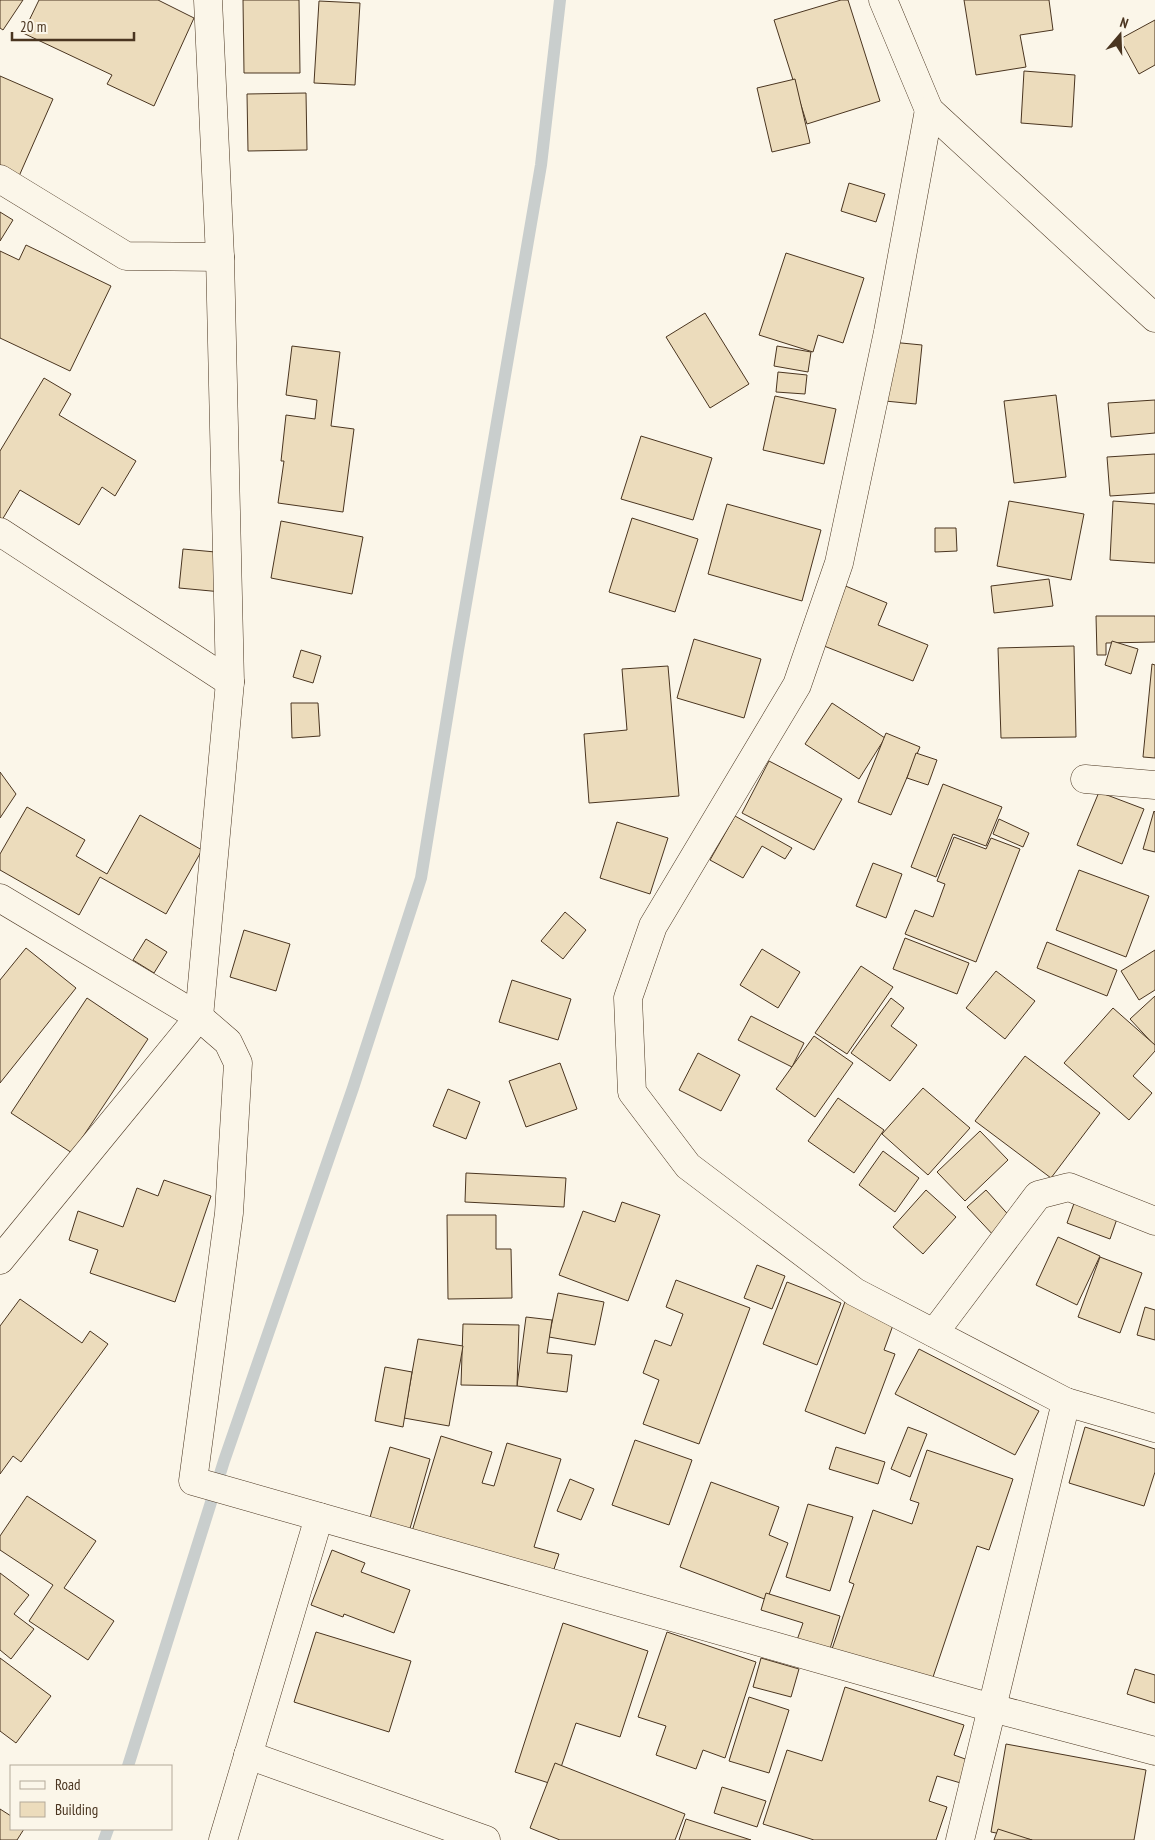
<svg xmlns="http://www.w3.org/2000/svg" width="1155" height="1840" viewBox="0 0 1155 1840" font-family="'PT Sans Narrow',sans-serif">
	<rect width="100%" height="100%" fill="#fbf6e9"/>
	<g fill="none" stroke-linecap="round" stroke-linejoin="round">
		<!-- stream -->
		<g stroke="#c9cecd" stroke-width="12">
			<polyline points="128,1766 224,1461 353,1088 421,878 458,650 541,165 560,0"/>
			<polyline points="104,1840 108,1829"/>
		</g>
	</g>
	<!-- building -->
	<g fill="#ecdcbc" stroke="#4a3520">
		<polygon points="0,0 23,0 3,30 0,28"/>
		<polygon points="39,0 158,0 194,18 154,106 107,84 112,75 23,33"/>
		<polygon points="243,0 299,0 300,73 244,73"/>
		<polygon points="841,0 848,0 880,101 807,124 774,20"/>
		<polygon points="964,0 1049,0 1053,30 1020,35 1026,67 976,75"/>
		<polygon points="319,1 360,3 355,85 314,83"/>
		<polygon points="1155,20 1155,65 1139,74 1120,39"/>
		<polygon points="1024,71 1075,75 1072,127 1021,123"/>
		<polygon points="0,76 53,99 16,183 0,176"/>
		<polygon points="795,79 810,143 772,152 757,88"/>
		<polygon points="306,93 307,150 248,151 247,94"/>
		<polygon points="849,183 885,194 876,222 841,211"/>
		<polygon points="0,212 13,220 0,241"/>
		<polygon points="26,245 111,286 70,371 0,338 0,251 19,260"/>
		<polygon points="786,253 864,278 843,343 818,335 813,352 759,335"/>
		<polygon points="705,313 749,384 710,408 666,337"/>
		<polygon points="891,342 922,345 916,404 885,401"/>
		<polygon points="292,346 340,352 331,426 354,429 343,512 278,503 284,461 281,461 286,415 315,419 317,400 286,395"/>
		<polygon points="777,346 811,352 808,372 774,366"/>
		<polygon points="778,372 807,375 805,394 776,392"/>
		<polygon points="44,378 71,394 59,415 136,461 115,496 102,487 79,525 20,490 2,520 0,519 0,451"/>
		<polygon points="1056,395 1066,477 1014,483 1004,401"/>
		<polygon points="775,396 836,409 824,464 763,450"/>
		<polygon points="1155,400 1155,433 1111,437 1108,403"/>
		<polygon points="641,436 712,458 693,520 621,499"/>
		<polygon points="1155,454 1155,493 1110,496 1107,457"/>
		<polygon points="1009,501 1084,514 1071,580 997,566"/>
		<polygon points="1113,501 1155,504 1155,563 1110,560"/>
		<polygon points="727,504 821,530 802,601 708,574"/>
		<polygon points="632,518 698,539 675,612 609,592"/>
		<polygon points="281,521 363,537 352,594 271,578"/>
		<polygon points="935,528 956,528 957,551 935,552"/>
		<polygon points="183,549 226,553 222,592 179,588"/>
		<polygon points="1049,579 1053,606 994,613 991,586"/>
		<polygon points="843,585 887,603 878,625 928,645 913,681 819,644"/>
		<polygon points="1096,616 1155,616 1155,642 1106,643 1106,655 1097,655"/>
		<polygon points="694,639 761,659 744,718 677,698"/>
		<polygon points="1112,641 1138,649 1131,674 1105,665"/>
		<polygon points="1074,646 1076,737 1001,738 998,648"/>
		<polygon points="301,650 321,656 313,683 293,677"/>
		<polygon points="1152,664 1155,665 1155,758 1143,757"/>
		<polygon points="668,666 679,796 589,803 584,734 627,730 622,669"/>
		<polygon points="291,703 318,703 320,736 292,738"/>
		<polygon points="832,703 885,738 859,779 805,744"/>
		<polygon points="886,733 920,747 891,815 858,802"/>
		<polygon points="916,753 937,760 928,785 907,778"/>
		<polygon points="769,761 842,799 814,850 742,813"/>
		<polygon points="0,772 16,794 0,818"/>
		<polygon points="943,784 1002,807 986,846 953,834 936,877 911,867"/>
		<polygon points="1099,792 1144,809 1122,864 1077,845"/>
		<polygon points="27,807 85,840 76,856 107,874 140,815 202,850 166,914 100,877 79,915 0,870 0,854"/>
		<polygon points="1154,811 1155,812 1155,852 1143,849"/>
		<polygon points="735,816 792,848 785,859 762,846 743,878 710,860"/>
		<polygon points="999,819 1029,833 1023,847 993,834"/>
		<polygon points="617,822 668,838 650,894 600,878"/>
		<polygon points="954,837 986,849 991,838 1020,849 976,962 905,934 915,910 933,917 945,884 937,881"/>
		<polygon points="873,863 902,874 886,918 856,906"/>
		<polygon points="1079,870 1149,896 1126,957 1056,930"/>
		<polygon points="565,912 586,930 563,959 541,941"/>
		<polygon points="244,930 290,944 276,991 230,977"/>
		<polygon points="905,938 969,963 957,994 893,969"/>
		<polygon points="146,939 167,952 154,973 133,960"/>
		<polygon points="1047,942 1117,970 1107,996 1037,968"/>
		<polygon points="26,948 76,988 0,1083 0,980"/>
		<polygon points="762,949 800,972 778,1008 740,985"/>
		<polygon points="1155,950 1155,990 1139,1000 1121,971"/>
		<polygon points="861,966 893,987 847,1054 815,1033"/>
		<polygon points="996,971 1035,1001 1005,1039 966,1008"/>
		<polygon points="512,980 571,999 558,1040 499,1022"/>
		<polygon points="1155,996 1155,1046 1130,1019"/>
		<polygon points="87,998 148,1039 72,1153 11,1113"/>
		<polygon points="891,998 904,1008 891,1026 917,1045 890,1081 851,1053"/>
		<polygon points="1113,1008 1155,1045 1155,1051 1133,1076 1152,1093 1129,1120 1064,1063"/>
		<polygon points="751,1016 804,1043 792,1067 738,1040"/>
		<polygon points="814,1036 853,1063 815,1117 776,1089"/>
		<polygon points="698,1053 740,1075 721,1111 679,1090"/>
		<polygon points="1025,1056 1100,1113 1051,1178 975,1121"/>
		<polygon points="560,1063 577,1109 526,1127 509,1081"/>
		<polygon points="923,1088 970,1128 928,1175 882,1134"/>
		<polygon points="448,1089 480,1102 466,1139 433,1126"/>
		<polygon points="838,1098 884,1130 854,1173 808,1141"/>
		<polygon points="980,1131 1008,1160 965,1201 937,1172"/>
		<polygon points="883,1151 919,1178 895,1212 859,1185"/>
		<polygon points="466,1173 566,1178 564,1207 465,1202"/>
		<polygon points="164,1180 211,1196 175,1302 90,1273 98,1250 69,1240 78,1211 123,1227 137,1188 158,1196"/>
		<polygon points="926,1190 956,1217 923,1254 893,1227"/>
		<polygon points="986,1190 1014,1221 996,1238 967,1207"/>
		<polygon points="1077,1195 1120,1210 1110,1239 1067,1223"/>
		<polygon points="622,1202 660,1215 628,1301 559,1275 583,1211 615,1222"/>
		<polygon points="447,1215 496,1215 496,1249 511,1249 512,1298 448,1299"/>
		<polygon points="1058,1237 1100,1256 1077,1305 1036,1285"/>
		<polygon points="1100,1257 1142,1273 1120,1333 1078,1317"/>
		<polygon points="757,1265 785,1276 772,1309 744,1298"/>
		<polygon points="676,1280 750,1308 699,1444 643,1424 659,1380 643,1373 655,1340 671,1346 683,1314 666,1307"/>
		<polygon points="787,1282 841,1303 817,1365 763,1344"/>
		<polygon points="558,1293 604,1302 595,1345 549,1337"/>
		<polygon points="20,1299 82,1343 90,1331 108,1344 21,1462 13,1456 0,1474 0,1326"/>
		<polygon points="846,1299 896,1317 884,1350 895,1354 865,1434 805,1411"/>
		<polygon points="1145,1307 1155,1310 1155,1340 1137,1335"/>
		<polygon points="526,1317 552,1320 547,1353 572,1355 567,1392 517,1386"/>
		<polygon points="463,1324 519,1325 517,1386 461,1385"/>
		<polygon points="418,1339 463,1346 449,1426 404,1418"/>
		<polygon points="919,1349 1039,1411 1015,1455 895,1394"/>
		<polygon points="385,1367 412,1372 403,1427 375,1421"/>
		<polygon points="908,1427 927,1434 910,1477 891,1469"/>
		<polygon points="1085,1427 1155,1449 1155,1472 1144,1506 1069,1483"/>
		<polygon points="441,1436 492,1452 482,1483 494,1486 507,1443 561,1459 534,1547 559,1554 552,1575 410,1538"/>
		<polygon points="635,1440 692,1460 669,1525 612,1505"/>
		<polygon points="390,1447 430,1459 409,1532 369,1521"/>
		<polygon points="836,1447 885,1462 878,1484 829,1469"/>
		<polygon points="927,1450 1013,1479 989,1550 977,1546 931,1683 832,1649 854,1584 849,1582 873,1510 912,1524 919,1503 910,1500"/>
		<polygon points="570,1479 594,1489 581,1520 557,1511"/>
		<polygon points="711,1482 779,1507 769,1535 788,1543 767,1600 680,1567"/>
		<polygon points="27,1496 96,1541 64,1588 114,1621 88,1660 29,1621 53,1585 0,1550 0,1536"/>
		<polygon points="808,1504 853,1517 830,1591 786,1577"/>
		<polygon points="332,1550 365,1563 361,1572 410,1590 394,1633 344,1614 343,1617 311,1605"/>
		<polygon points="0,1573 29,1595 14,1614 34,1629 11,1659 0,1650"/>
		<polygon points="766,1593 840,1616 829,1652 796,1643 803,1623 761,1610"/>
		<polygon points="563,1623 648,1651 620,1737 576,1723 555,1785 515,1772"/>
		<polygon points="316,1632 411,1661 389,1732 294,1702"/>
		<polygon points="667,1632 756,1662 725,1758 703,1750 696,1769 656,1755 666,1726 638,1717"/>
		<polygon points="0,1658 51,1696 16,1743 0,1731"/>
		<polygon points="761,1658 799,1669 791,1697 753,1687"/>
		<polygon points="1135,1669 1155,1675 1155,1703 1127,1694"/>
		<polygon points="845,1687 964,1725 954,1755 971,1761 964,1784 937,1776 929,1801 947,1807 936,1840 814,1840 763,1824 787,1750 822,1761"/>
		<polygon points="749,1697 789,1710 769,1773 729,1761"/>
		<polygon points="1006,1744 1146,1770 1134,1840 1033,1840 991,1832"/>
		<polygon points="555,1763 685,1814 675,1840 560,1840 530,1828"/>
		<polygon points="722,1787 766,1801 757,1827 714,1813"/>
		<polygon points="0,1809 11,1816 11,1829 24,1829 17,1840 0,1840"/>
		<polygon points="686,1819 751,1840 679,1840"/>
		<polygon points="998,1829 1032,1840 994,1840"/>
	</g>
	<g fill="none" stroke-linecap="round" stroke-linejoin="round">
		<!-- minor casing -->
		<g stroke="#4a3520" stroke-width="29">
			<g id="minor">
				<polyline points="883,0 929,110"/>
				<polyline points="0,179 126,256 220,257"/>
				<polyline points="0,532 230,682"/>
				<polyline points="1085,779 1155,785"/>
				<polyline points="0,898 199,1017 228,1042 238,1063 229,1213 193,1481 992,1708 1155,1751"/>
				<polyline points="0,1260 199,1017 230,682 220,257 208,0"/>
				<polyline points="934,1333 1038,1195 1069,1187 1155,1221"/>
				<polyline points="1066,1402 1155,1428"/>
				<polyline points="248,1755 486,1840"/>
				<polyline points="223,1840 319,1517"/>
				<polyline points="960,1840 1066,1402 855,1292 688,1166 632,1092 628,998 653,926 797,685 839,563 888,332 929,110 1155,318"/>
			</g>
		</g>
		<!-- minor -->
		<use href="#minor" stroke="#fbf6e9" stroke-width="28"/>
	</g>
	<!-- legend -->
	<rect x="10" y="1765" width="162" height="65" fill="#fbf6e9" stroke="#b4a999"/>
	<rect x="20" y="1781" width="25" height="8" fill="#fbf6e9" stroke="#b4a999"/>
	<text x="55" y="1790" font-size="15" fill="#4a3520">Road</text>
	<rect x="20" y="1802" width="25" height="15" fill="#ecdcbc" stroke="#b4a999"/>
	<text x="55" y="1815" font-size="15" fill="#4a3520">Building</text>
	<!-- north arrow -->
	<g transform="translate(1120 35) rotate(19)" stroke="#fbf6e9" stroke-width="4" paint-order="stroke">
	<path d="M0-4L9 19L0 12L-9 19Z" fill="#4a3520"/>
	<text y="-8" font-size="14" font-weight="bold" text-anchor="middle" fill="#4a3520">N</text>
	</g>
	<!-- scale -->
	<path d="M12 32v8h122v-8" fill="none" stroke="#4a3520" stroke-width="2.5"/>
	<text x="20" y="32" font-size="15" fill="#4a3520" stroke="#fbf6e9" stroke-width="4" paint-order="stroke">20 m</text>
</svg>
